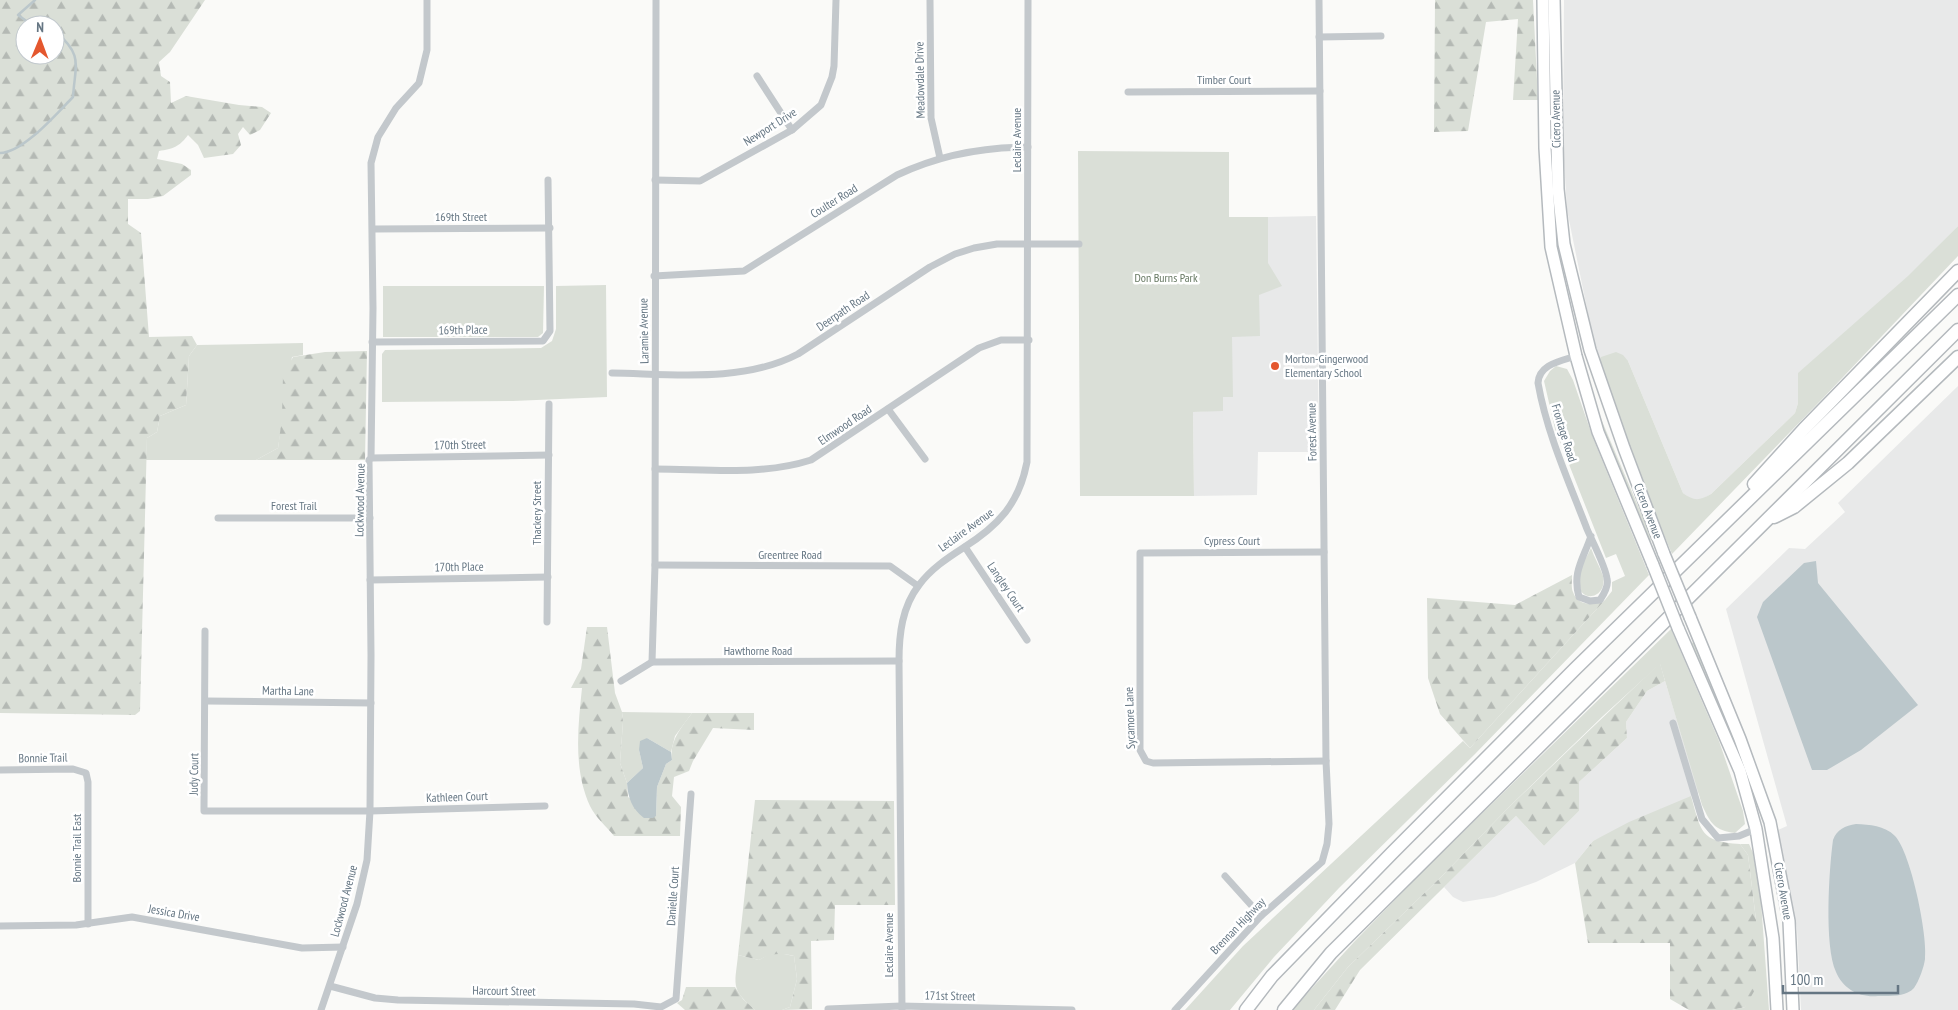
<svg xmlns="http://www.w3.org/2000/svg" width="1958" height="1010" viewBox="0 0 1958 1010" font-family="'PT Sans Narrow',sans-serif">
	<defs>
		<pattern id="forest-firs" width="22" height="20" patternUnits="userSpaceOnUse" patternTransform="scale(1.25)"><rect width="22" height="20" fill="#dadfd7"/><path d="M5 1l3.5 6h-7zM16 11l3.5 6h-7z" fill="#b4b9b4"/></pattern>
	</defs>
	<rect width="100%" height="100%" fill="#fafaf8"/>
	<!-- built -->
	<g fill="#e8e9e9">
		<polygon points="1564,0 1958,0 1958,226 1799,389 1798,403 1795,413 1711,494 1701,500 1692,500 1683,493 1628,361 1598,363 1567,210 1563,144"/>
		<polygon points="1316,216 1319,452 1258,452 1257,495 1194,496 1193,412 1223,410 1223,397 1232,336 1259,295 1268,263 1268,217"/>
		<polygon points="1958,386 1958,1010 1801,1010 1797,929 1778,830 1787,826 1726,609 1789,548 1805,549 1845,512 1838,503"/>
		<polygon points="1665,681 1699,793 1593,841 1575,863 1536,882 1494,897 1463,902 1453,897 1444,887 1516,816 1544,846 1579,811 1579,782 1627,738 1626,722 1647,691"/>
	</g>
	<!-- green -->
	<g fill="#dadfd7">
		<polygon points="1078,151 1229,152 1229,217 1268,217 1268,263 1282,286 1259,295 1260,336 1232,337 1233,397 1223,397 1223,411 1193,412 1194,496 1080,496"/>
		<path d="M1958 226V256L1825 396 1672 554 1630 454 1598 363 1601 357 1616 352 1623 355 1628 361 1683 493C1694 501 1699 501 1711 494L1795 413 1798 403V373L1908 276Z"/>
		<polygon points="606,285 607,397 513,401 382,402 382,354 385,350 541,348 552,341 556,329 556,286"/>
		<polygon points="383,286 544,286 543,333 538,337 383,337"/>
		<polygon points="303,343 303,355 292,357 278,448 256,460 146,460 147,438 157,432 160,416 186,405 189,356 197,345"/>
		<polygon points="1556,366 1567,369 1573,380 1593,438 1649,575 1475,754 1339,888 1274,957 1230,1010 1185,1010 1243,946 1463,741 1470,748 1605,600 1612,591 1612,582 1625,576 1616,554 1606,558 1555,429 1544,381 1550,371"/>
		<polygon points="1597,414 1599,414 1652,539 1649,542"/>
		<path d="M1591 548C1594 557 1600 567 1603 576 1608 599 1578 605 1578 580 1578 570 1587 557 1591 548Z"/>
		<path d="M1671 629 1719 741 1743 811 1745 824 1735 833C1714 830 1711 824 1702 805L1660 664 1603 716 1510 806 1441 877 1348 967 1314 1010H1292L1354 942 1426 868Z"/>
		<polygon points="1694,641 1745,768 1691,644"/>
		<polygon points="622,712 692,713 675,736 671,752 647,738 639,750 643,768 627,783 620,763 623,722"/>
		<polygon points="1740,844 1749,844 1753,853 1761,902 1769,1010 1732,1010 1745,1007 1755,951 1756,920 1748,855"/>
		<path d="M779 953 794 956 797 979 790 1007 782 1010H755C730 988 735 986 738 955L759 960 767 955Z"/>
	</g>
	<!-- forest -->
	<g fill="url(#forest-firs)" fill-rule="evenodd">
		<path d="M0 0H205L170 52 159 62 161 76 170 82 171 103 186 96 239 105 262 107 271 113 260 130 250 135 243 127 238 134 241 145 233 154 204 158 198 145 188 135C179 147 173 149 159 151L157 159 182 164 191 170V175L163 196 148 199H128V224L141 233 149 337 192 336 197 345 189 356 186 405 160 416 157 432 147 438 140 711 135 715 0 713ZM25 25H55V55H25Z"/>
		<polygon points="1435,0 1533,0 1538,100 1513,100 1518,19 1486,22 1468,131 1434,132"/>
		<polygon points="367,351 365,460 256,460 278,448 282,417 283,375 293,357 325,352"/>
		<path d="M1572 575C1572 580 1571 588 1573 592 1578 607 1594 605 1605 600L1470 748 1440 714 1428 678 1427 598 1515 605Z"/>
		<path d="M587 627H607L615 693 622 712 623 722 620 763 627 783 628 797 656 816 657 787 666 764 672 760C669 741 681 728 692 713H754V730L713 728 693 761 689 771 674 777 672 796 681 807 680 836H614C607 827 595 817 590 806 573 769 578 727 582 688H571L581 669Z"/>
		<polygon points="1660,663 1665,681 1647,691 1626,722 1627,738 1579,782 1579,811 1544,846 1516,816 1360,970 1335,1010 1314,1010 1348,967 1441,877 1510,806"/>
		<path d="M1691 796C1701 831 1700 842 1740 844L1748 855 1756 920V988L1745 1007 1732 1010H1689L1670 999V943H1588L1575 863 1593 841 1629 822Z"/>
		<path d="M755 800 894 801 895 905H835L834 940 811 941 812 1009 782 1010 790 1007 797 979 794 956C780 953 771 953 759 960L738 955Z"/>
		<polygon points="686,987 735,987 743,999 755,1010 685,1010 677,1003 682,1000"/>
	</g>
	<!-- water -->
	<g fill="#bbc7cb">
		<polygon points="1816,561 1818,583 1918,705 1861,750 1827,770 1812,770 1757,617 1763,602 1804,563"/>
		<path d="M647 738 671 752 672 760 666 764 657 787 656 816 653 818H644C632 809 628 798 627 783L643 768 639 750 640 741Z"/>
		<path d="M1856 824C1870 825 1884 825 1895 836 1911 853 1928 936 1925 959 1924 967 1919 981 1914 988 1906 997 1890 996 1878 996 1860 998 1843 989 1836 972 1824 946 1829 869 1833 840 1837 829 1845 826 1856 824Z"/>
	</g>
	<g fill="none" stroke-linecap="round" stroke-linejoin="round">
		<!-- stream -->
		<g stroke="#bbc7cb" stroke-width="2.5">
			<polyline points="32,25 18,15 35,0"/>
			<path d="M0 153C23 153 57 113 73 97 75 64 84 56 55 31"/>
		</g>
		<!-- primary casing -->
		<g stroke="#b5babe" stroke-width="14">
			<g id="primary">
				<polyline points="1543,0 1545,148 1551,247 1576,356 1598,432 1653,565"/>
				<polyline points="1554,0 1558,189 1564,244 1590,350 1624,448 1664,554"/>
				<polyline points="1690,617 1740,739 1770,822 1789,921 1793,1010"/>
				<polyline points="1678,628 1740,771 1756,829 1773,938 1777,1010"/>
			</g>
		</g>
		<!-- highway casing -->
		<g stroke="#b4b9bd" stroke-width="15">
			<g id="highway">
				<polyline points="1754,484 1804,429 1958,271"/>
				<polyline points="1774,517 1794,507 1848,463 1958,357"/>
				<polyline points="1246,1010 1272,976 1392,853 1575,669 1958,295"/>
				<polyline points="1284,1010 1331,953 1958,330"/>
			</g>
		</g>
		<!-- street -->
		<g stroke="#c3c8cc" stroke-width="7">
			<polyline points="930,0 931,118 940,158"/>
			<polyline points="1319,37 1381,36"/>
			<polyline points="757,76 792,130"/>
			<polyline points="1128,92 1320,91"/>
			<polyline points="655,180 700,181 792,130 821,105 832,77 834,66 836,0"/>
			<polyline points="373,229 550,228"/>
			<path d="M654 276 744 271 897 175C939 155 982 147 1028 147"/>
			<polyline points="372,342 543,341 550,331 548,180"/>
			<path d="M1576 356C1561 361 1539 364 1538 383 1547 434 1569 482 1587 529 1592 541 1606 567 1607 579 1609 586 1604 594 1600 600L1590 601 1579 597C1572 572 1583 560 1591 536"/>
			<path d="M612 373C672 374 743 383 798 354L930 267 955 254 974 248 997 244H1079"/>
			<polyline points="888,409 925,459"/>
			<polyline points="371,458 549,455"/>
			<path d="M655 469C707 469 761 476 811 460L979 348 1001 340H1029"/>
			<polyline points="218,518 370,518"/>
			<polyline points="965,547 1027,640"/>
			<polyline points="1324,552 1140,553 1140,750 1146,761 1153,763 1326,761"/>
			<polyline points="655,565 890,566 918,586"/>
			<polyline points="370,580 548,577"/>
			<polyline points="547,622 549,404"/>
			<polyline points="205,631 204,811 370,811 545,806"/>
			<polyline points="652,662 655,565 656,0"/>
			<polyline points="621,681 652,662 899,661"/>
			<polyline points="206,701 371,703"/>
			<polyline points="1673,723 1702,819 1718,838 1739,836 1756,829"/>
			<polyline points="0,770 73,769 86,773 88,782 88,924"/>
			<polyline points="1225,876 1261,916"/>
			<polyline points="0,926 76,925 132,917 302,948 343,947"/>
			<polyline points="330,986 375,998 398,1000 634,1004 661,1007 676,999 691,794"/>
			<polyline points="828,1009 901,1006 1072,1010"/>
			<polyline points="321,1010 357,904 367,860 370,811 371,655 369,460 371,458 373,308 371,163 378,137 396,108 419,83 427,50 427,0"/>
			<path d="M902 1010 899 661C899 634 902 607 919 585 931 569 946 559 963 548 998 526 1019 504 1027 462L1028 0"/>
			<polyline points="1175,1010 1261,916 1322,862 1327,844 1329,824 1326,761 1319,0"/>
		</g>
		<!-- primary -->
		<use href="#primary" stroke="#fff" stroke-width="11"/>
		<!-- highway -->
		<use href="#highway" stroke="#fff" stroke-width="12"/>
		<!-- primary-bridge casing -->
		<g stroke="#b5babe" stroke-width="14" stroke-linecap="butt">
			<g id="primary-bridge">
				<polyline points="1664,554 1690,617"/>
				<polyline points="1653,565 1678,628"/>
			</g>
		</g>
		<!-- primary-bridge -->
		<use href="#primary-bridge" stroke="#fff" stroke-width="11"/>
	</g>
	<!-- markers -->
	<circle fill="#e4572e" stroke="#fff" stroke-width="2" cx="1275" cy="366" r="5"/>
	<g text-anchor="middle" stroke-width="5" stroke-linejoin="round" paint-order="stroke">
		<!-- street labels -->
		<g font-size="12" fill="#657683" stroke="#fff">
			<text transform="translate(920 80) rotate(-91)" y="4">Meadowdale Drive</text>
			<text x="1224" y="84">Timber Court</text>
			<text transform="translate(1556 119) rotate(-91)" y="4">Cicero Avenue</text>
			<text transform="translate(770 127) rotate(-32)" y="4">Newport Drive</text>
			<text transform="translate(1017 140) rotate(-90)" y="4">Leclaire Avenue</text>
			<text transform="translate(834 201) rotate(-32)" y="4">Coulter Road</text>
			<text x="461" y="221">169th Street</text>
			<text transform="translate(843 311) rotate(-34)" y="4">Deerpath Road</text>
			<text transform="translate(463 330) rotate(-1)" y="4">169th Place</text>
			<text transform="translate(644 331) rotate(-91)" y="4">Laramie Avenue</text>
			<text transform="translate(845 425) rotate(-34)" y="4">Elmwood Road</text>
			<text transform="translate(1312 432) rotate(-91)" y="4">Forest Avenue</text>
			<text transform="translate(1564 433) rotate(73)" y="4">Frontage Road</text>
			<text transform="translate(460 445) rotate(-1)" y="4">170th Street</text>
			<text transform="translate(360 500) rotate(-89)" y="4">Lockwood Avenue</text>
			<text x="294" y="510">Forest Trail</text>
			<text transform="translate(1648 511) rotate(69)" y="4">Cicero Avenue</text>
			<text transform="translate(537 513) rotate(-90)" y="4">Thackery Street</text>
			<text transform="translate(966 530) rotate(-36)" y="4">Leclaire Avenue</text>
			<text x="1232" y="545">Cypress Court</text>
			<text x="790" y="559">Greentree Road</text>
			<text transform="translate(459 567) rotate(-1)" y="4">170th Place</text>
			<text transform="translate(1006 587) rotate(56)" y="4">Langley Court</text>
			<text x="758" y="655">Hawthorne Road</text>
			<text transform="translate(288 691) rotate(1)" y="4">Martha Lane</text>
			<text transform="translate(1130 718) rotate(-92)" y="4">Sycamore Lane</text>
			<text transform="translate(43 758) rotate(-1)" y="4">Bonnie Trail</text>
			<text transform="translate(194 774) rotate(-89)" y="4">Judy Court</text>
			<text transform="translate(457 797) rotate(-2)" y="4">Kathleen Court</text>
			<text transform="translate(77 848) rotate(-90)" y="4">Bonnie Trail East</text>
			<text transform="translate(1783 891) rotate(80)" y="4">Cicero Avenue</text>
			<text transform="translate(673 896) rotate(-86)" y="4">Danielle Court</text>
			<text transform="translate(344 901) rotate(-75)" y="4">Lockwood Avenue</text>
			<text transform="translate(174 913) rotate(10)" y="4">Jessica Drive</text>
			<text transform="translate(1238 926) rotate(-46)" y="4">Brennan Highway</text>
			<text transform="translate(889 945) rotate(-90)" y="4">Leclaire Avenue</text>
			<text transform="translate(504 991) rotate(1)" y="4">Harcourt Street</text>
			<text transform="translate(950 996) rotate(1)" y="4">171st Street</text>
		</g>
		<!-- park labels -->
		<g font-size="12" fill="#687a64" stroke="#fff">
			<text x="1166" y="282">Don Burns Park</text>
		</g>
		<!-- poi labels -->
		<g font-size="12" fill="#657683" stroke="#fff" text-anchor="start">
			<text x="1285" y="363">Morton-Gingerwood<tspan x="1285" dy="14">Elementary School</tspan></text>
		</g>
	</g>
	<!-- north arrow -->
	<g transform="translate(40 40) rotate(1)"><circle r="24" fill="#ffffff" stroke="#c1c8cd"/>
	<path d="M0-4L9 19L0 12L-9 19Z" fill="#e4572e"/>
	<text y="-8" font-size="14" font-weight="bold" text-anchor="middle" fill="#657683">N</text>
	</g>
	<!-- scale -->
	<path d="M1783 985v8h115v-8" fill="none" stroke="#657683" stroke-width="2.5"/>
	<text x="1790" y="985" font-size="15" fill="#657683" stroke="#ffffff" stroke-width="4" paint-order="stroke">100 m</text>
</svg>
